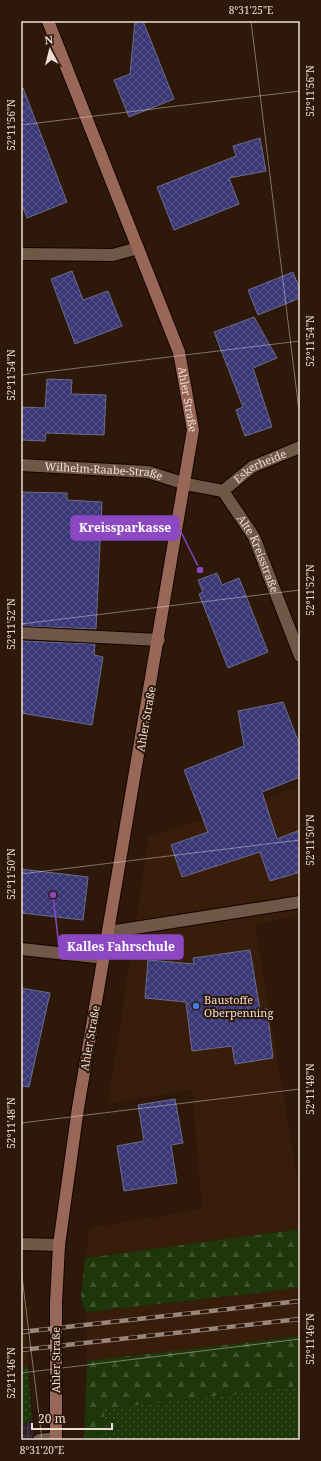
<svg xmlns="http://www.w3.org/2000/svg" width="321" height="1461" viewBox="0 0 321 1461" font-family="'Noto Serif',serif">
	<defs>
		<pattern id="industrial-grid" width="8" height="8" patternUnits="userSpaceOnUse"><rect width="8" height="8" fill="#2f1f2a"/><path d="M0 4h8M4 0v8" fill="none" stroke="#4d3f48"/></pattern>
		<pattern id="grass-dots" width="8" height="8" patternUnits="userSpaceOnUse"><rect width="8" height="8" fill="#1d360a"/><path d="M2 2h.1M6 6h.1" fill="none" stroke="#3e532d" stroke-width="1.8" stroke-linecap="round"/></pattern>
		<pattern id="forest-firs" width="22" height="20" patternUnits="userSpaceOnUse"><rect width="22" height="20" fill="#1d360a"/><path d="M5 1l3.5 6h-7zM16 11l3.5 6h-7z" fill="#3e532d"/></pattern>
		<pattern id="building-cross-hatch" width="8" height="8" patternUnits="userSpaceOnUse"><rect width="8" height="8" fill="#393775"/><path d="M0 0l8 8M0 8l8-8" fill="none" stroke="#565488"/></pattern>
	</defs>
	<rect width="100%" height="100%" fill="#2d180a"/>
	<!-- built -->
	<g fill="#381d0a">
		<polygon points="300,787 300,916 255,924 300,1194 300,1229 85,1258 90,1228 202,1209 192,1090 108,1103 149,837"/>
		<polygon points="300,1288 300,1336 87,1361 86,1312"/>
		<polygon points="33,1306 27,1319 28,1367 21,1368 21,1307"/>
	</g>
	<!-- industrial -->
	<polygon fill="url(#industrial-grid)" points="32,1420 33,1440 21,1440 21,1425"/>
	<!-- grass -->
	<g fill="url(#grass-dots)">
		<polygon points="28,1367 32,1420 21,1425 21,1368"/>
		<polygon points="300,1386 300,1440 101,1440 104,1409"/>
	</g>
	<!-- forest -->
	<g fill="url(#forest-firs)">
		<polygon points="300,1229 300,1288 86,1312 81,1299 85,1258"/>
		<polygon points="300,1336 300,1386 105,1409 101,1440 84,1440 87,1361"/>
	</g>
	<!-- building -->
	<g fill="url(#building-cross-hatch)" stroke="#6c6d88">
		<polygon points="135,21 143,21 174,99 129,117 114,80 130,74"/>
		<polygon points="21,88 23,88 67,202 27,218 21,202"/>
		<polygon points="260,138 266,171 229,178 239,204 174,230 157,187 236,156 233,146"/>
		<polygon points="72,271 83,300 108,291 122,326 75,344 51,279"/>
		<polygon points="293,272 300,290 300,298 258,315 248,290"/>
		<polygon points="254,317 277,358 253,368 272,427 245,436 236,410 243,407 214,332"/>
		<polygon points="47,379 72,380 71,394 106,395 104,435 46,433 45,441 21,440 21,407 45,408"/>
		<polygon points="21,492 67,493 67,500 102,502 96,629 21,626"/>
		<polygon points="217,573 222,585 239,578 268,652 228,668 199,594 203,592 198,580"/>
		<polygon points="21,641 95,644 94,655 103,657 92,725 21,713"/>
		<polygon points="283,702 300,746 300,777 262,792 277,839 300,830 300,872 270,881 260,852 182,877 171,845 208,832 184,770 244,746 238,711"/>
		<polygon points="21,869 88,877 83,920 21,913"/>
		<polygon points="250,950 260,1010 267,1009 273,1058 235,1064 232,1046 192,1051 186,1002 145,998 148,960 194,964 193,958"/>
		<polygon points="21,988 50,993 29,1087 21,1086"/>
		<polygon points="175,1099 183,1143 171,1145 177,1183 124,1191 117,1146 144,1141 138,1105"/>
	</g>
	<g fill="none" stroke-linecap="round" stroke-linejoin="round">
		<!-- lane casing -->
		<g stroke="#140300" stroke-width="14">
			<g id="lane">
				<polyline points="21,254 113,255 138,248"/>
				<polyline points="21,633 159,640"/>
				<polyline points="109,932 300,902"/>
				<polyline points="21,949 104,958"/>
			</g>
		</g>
		<!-- street casing -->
		<g stroke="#140300" stroke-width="14">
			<g id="street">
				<path id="s1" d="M21 465 148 472 186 484 223 491 254 537 300 656"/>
				<path id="s2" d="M223 491 252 467 300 447"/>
				<polyline points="21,1244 59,1245"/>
				<polyline points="39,1440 56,1438"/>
			</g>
		</g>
		<!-- secondary casing -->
		<g stroke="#140300" stroke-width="14">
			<g id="secondary">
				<path id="s3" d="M48 21 179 352 193 430 78 1108 59 1245 56 1303V1440"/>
			</g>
		</g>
		<!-- lane -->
		<use href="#lane" stroke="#705747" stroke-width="12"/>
		<!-- street -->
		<use href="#street" stroke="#705747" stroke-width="12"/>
		<!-- secondary -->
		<use href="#secondary" stroke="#996757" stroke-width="12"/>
		<!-- rail casing -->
		<g stroke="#99877c" stroke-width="4.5">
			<g id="rail">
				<polyline points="21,1332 300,1301"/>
				<polyline points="21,1350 300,1319"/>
			</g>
		</g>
		<!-- rail -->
		<use href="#rail" stroke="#2d180a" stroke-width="3" stroke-dasharray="9" stroke-linecap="butt"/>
	</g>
	<!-- ticks -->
	<path fill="none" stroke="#edded5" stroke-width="1" stroke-opacity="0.45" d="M251 21 300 419M21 125 300 91M21 375 300 341M21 624 300 590M21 874 300 840M21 1123 300 1089M21 1268 42 1440M21 1373 300 1339"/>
	<!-- markers -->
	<circle fill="#3f7fe0" stroke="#2d180a" stroke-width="1.5" cx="196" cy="1006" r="4"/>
	<g text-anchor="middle" stroke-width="4" stroke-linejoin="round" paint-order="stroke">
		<!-- street labels -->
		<g font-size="11" fill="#edded5" stroke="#2d180a">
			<text dy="4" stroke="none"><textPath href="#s3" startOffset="404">Ahler Straße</textPath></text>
			<text dy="4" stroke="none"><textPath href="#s2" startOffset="45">Eskerheide</textPath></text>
			<text dy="4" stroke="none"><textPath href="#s1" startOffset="83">Wilhelm-Raabe-Straße</textPath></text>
			<text dy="4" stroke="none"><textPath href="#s1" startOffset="277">Alte Kreisstraße</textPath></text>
			<text transform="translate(146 719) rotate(-80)" y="4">Ahler Straße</text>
			<text transform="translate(90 1038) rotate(-80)" y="4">Ahler Straße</text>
			<text transform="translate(56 1360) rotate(-90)" y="4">Ahler Straße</text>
		</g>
		<!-- poi labels -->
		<g font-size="11" fill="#edded5" stroke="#2d180a" text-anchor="start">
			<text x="204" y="1004">Baustoffe<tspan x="204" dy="13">Oberpenning</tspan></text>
		</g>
	</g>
	<!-- callouts -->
	<path fill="none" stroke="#8c47c2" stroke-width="1.5" d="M200 570L179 528M53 895L59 947"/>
	<g fill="#8c47c2" stroke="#2d180a" stroke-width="1.5">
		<circle cx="200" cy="570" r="4"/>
		<circle cx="53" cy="895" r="4"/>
	</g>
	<g fill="#8c47c2" stroke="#8c47c2" stroke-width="1.5">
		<rect x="71" y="516" width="108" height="24" rx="4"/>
		<rect x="59" y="935" width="124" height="24" rx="4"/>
	</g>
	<g font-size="12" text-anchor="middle" font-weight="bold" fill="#fff">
		<text x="125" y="532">Kreissparkasse</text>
		<text x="121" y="951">Kalles Fahrschule</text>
	</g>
	<!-- border -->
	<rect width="321" height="1461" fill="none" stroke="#2d180a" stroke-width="44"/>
	<!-- north arrow -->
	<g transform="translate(50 50) rotate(353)" stroke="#2d180a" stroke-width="3" paint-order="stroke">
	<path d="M0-3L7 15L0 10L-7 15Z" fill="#edded5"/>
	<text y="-6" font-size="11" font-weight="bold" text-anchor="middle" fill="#edded5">N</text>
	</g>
	<!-- scale -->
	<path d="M32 1423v6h80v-6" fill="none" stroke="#edded5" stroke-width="2"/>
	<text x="38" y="1423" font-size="12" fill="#edded5" stroke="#2d180a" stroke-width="3" paint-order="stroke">20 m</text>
	<rect x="22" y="22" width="277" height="1417" fill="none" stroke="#edded5" stroke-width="1.5"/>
	<g font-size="10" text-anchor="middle" fill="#edded5">
		<text x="251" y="14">8°31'25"E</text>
		<text transform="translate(310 91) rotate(-90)" y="4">52°11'56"N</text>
		<text transform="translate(11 125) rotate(-90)" y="4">52°11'56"N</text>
		<text transform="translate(310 341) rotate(-90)" y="4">52°11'54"N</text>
		<text transform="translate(11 375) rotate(-90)" y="4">52°11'54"N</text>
		<text transform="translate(310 590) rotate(-90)" y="4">52°11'52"N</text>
		<text transform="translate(11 624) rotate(-90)" y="4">52°11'52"N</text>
		<text transform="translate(310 840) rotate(-90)" y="4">52°11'50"N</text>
		<text transform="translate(11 874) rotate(-90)" y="4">52°11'50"N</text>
		<text transform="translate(310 1089) rotate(-90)" y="4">52°11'48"N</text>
		<text transform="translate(11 1123) rotate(-90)" y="4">52°11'48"N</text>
		<text transform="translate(310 1339) rotate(-90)" y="4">52°11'46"N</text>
		<text transform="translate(11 1373) rotate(-90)" y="4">52°11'46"N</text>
		<text x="42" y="1454">8°31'20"E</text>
	</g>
</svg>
